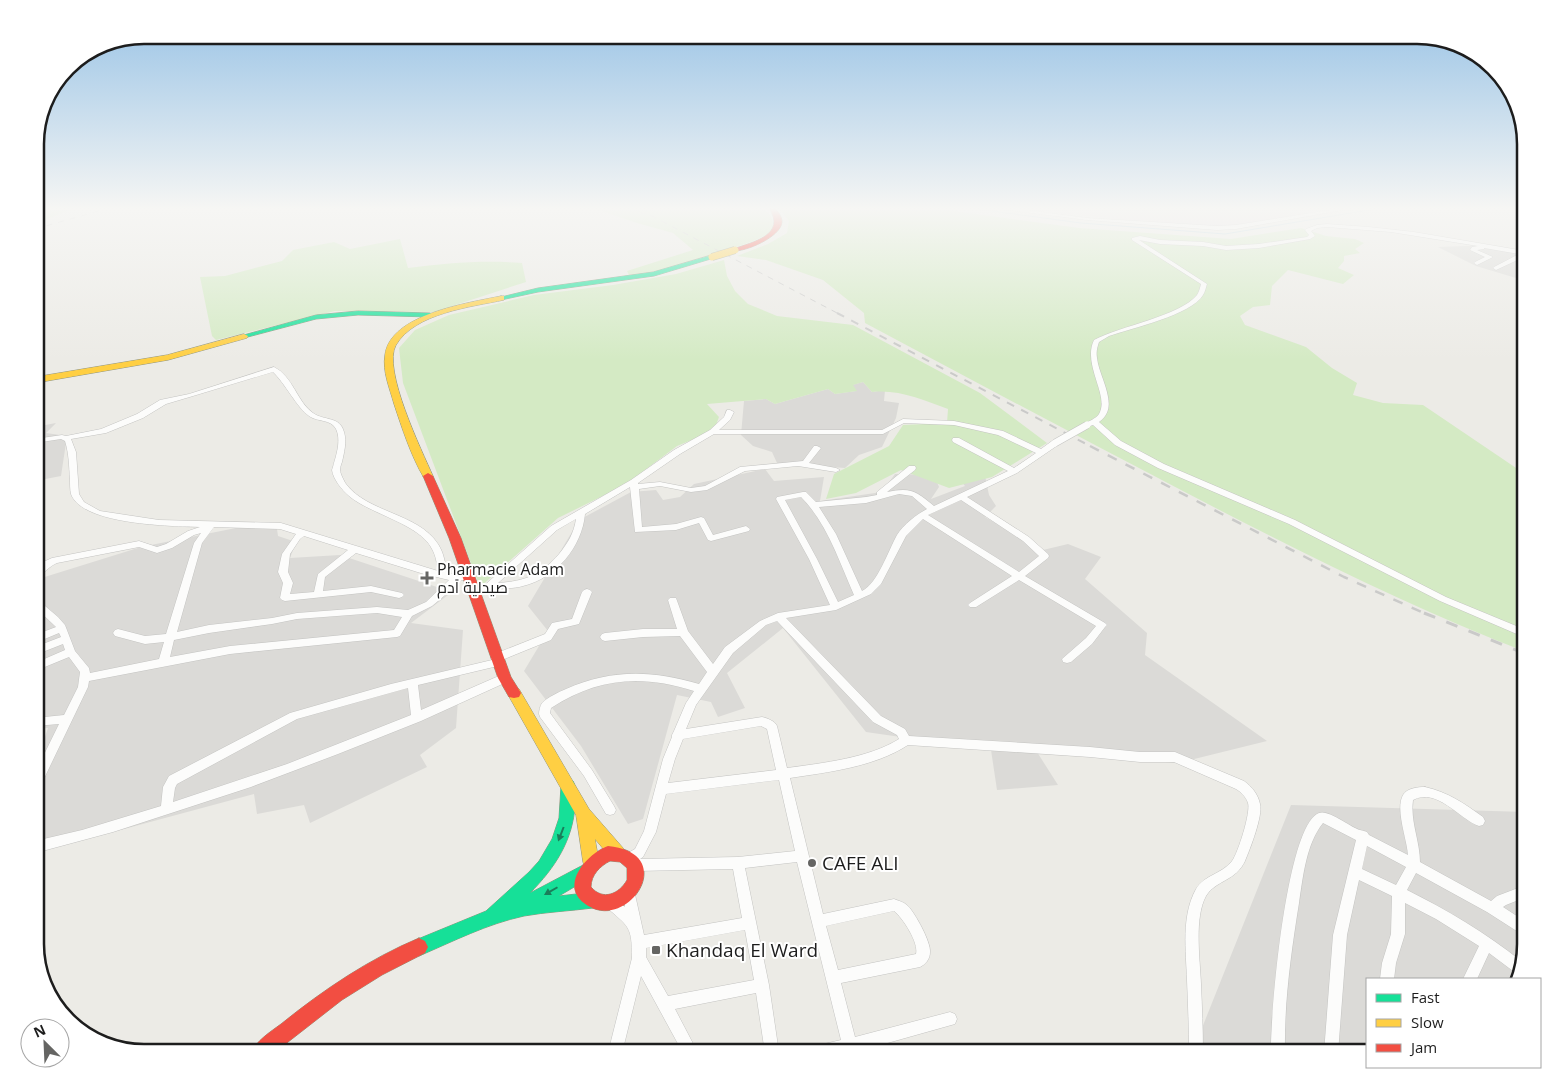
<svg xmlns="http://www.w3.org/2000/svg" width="1561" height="1088" viewBox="0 0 1561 1088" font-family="'Open Sans',Cairo,sans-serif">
	<rect width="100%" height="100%" fill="#ecebe6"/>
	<!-- residential -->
	<g fill="#dbdad7">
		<polygon points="1492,245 1526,251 1526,281 1476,266 1438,247"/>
		<polygon points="863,382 872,392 885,390 884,401 899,403 896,418 882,447 859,455 845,468 777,463 772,452 753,446 741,435 744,401 766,399 775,404 828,389 835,394 856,391 852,385"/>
		<polygon points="56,423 46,433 67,436 61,476 35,481 35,427"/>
		<polygon points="983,466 989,495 996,506 985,517 1043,550 1068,544 1101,557 1085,579 1147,633 1145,655 1267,741 1178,763 1037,752 1058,785 997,790 991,750 866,732 783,628 727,673 745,708 718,717 711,702 677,695 643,819 628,824 581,746 524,671 548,631 528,606 579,520 631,492 656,490 663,500 680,497 694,484 765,469 774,481 824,477 820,501 882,492 895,474 934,475 939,487 931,499 965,486 951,469"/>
		<polygon points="241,527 277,529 278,536 296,542 290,558 340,555 452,592 411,623 463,630 456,728 420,755 427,767 310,823 304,805 257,814 254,794 35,853 35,766 48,728 35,729 35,580 141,547"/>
		<polygon points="1291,805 1526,812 1526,944 1515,979 1367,979 1367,1053 1192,1053"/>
	</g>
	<!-- industrial -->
	<polygon fill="#eadfe4" points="1010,208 1368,208 1222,230"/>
	<!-- grass -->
	<g fill="#d4eac4">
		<polygon points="35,208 74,208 35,224"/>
		<path d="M593 208H762C772 215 774 219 772 231 758 241 741 245 725 251 694 261 662 270 630 277L627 271 693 250 673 233 637 223Z"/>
		<path d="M779 208H932L1079 228 1231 239 1301 228 1326 236 1355 239 1364 243 1355 249 1360 253 1344 256V261L1338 268 1354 275 1343 284 1288 270 1272 286 1270 305 1253 307 1240 316 1245 325 1306 347 1332 368 1357 383 1353 395 1383 403 1423 405 1525 474 1526 652C1407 606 1294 549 1181 490 1075 435 970 379 865 323L864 313 823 280 766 260 737 256 768 244 787 233 789 221Z"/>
		<path d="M400 239 408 268C447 263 483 260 522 263L526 282 434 312 335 311 216 340 212 336 200 277 225 276 282 261 293 250 334 242 350 249Z"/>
		<path d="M724 260 727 276 735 291 748 304 777 316 853 325 980 393 1047 443 992 477 949 488 901 470 856 493 826 499 834 474 889 446 903 425 947 423 948 409C924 400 898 389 872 392L863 382 853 385 857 391 835 394 828 389 775 404 766 399 707 404 719 417 716 425 704 435 677 446 625 485 558 518 480 587 403 383 399 348 415 330 449 315 534 295 613 285 676 274Z"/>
	</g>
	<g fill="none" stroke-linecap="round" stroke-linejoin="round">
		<!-- stream -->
		<polyline stroke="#b8d4e0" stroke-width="1" points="969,208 1081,223 1225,234 1381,208"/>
		<!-- street casing -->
		<g stroke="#c4c4c2" stroke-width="1">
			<g id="street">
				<polygon points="999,208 1011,208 1087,218 1217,226 1236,225 1343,208 1353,208 1236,229 1217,230 1087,220 1001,209"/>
				<path d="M1327 224 1369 227 1414 232 1525 251 1526 256 1496 270 1493 268 1494 267 1519 254 1484 248V249L1477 250 1493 257 1477 265 1474 263 1475 262 1485 257 1470 250 1472 247 1478 246 1391 232 1327 227 1317 228 1311 231 1315 236 1310 239 1259 248 1226 250 1203 246 1160 244 1139 240 1207 284C1206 287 1205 292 1203 295 1191 315 1132 328 1109 336L1099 342C1097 348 1096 352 1097 358 1099 378 1121 407 1099 422L1121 441 1164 464 1295 520 1446 597 1526 630V638L1440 601 1289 524 1158 468 1115 445 1093 425 1087 427 1083 425C1088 421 1096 419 1099 414 1110 396 1082 365 1094 340 1120 326 1180 316 1197 295 1199 292 1200 288 1201 284L1132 240V238L1140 236 1160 240 1203 242 1226 246 1259 244 1307 237 1309 235 1305 230 1306 229 1317 225Z"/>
				<path d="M274 367C293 376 297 402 313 413 324 421 340 416 344 432 347 442 344 453 342 462 341 465 340 467 340 470 340 473 344 481 346 484 368 513 418 513 438 544 444 553 445 563 447 573L456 575 469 573 474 576 472 578 459 581 444 596 432 606 412 616 400 636 397 637 230 654 89 681 88 687 39 789 35 790V773L59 724 35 726V718L64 715 78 687 80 672 69 657 35 671V663L65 650 63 644 35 655V647L61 637 59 633 35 643V635L56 627 35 607V599L38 600 58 617 65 625 75 651 89 668 90 673 159 659 164 642 145 644 115 636 113 633 115 630 118 629 145 636 166 634 194 543 201 533 194 535 172 548 157 553 139 547 57 563C49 566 43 575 35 578V569L43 562 52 558 139 541 157 547 166 544 188 531 200 527C172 526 82 525 71 494 70 490 70 484 70 479 69 466 69 454 65 441L61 439 35 443V439L62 435 66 436 101 429 137 414 160 400 189 394ZM273 372C285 383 297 408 309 416 317 422 331 419 336 429 341 439 337 453 334 463 334 464 332 470 332 470 333 479 342 490 349 496 370 514 420 524 432 549 436 556 437 564 438 571L281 523 159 520 100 511 84 502 79 494 76 452 71 439 106 433 143 418 166 404 193 396ZM214 527 280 529 296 534 282 554 278 572 283 583 280 598 282 600 285 601 371 592 399 598 402 597 404 595 402 593 371 586 323 591 325 577 356 553 424 574 449 580 426 602 408 610 377 607 297 613 272 618 209 625 177 632 202 543ZM304 536 348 550 318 574 314 592 290 594 293 583 288 572 290 554 300 539ZM377 613 402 617 394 630 230 646 170 657 174 640 209 633 272 624 297 619Z"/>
				<path d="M727 410H730L734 412 730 420 719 430H882L903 419 954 421 1003 431 1041 449 1052 441H1058L1059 443 1058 445 1017 473 967 497 1029 537 1048 554 1049 556 1048 558 1025 576 1105 623 1107 625 1105 627 1092 644 1071 662 1067 663 1063 662 1062 659 1086 638 1096 626 1019 580 976 607H970L968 605 970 603 1012 576 923 519 906 536 881 584 871 594 836 610 786 618 881 716 905 729 909 736 1090 747 1140 752H1175L1244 781C1252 787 1258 794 1260 804 1263 816 1250 849 1245 861 1236 881 1216 880 1206 896 1194 918 1200 959 1201 984 1202 1007 1203 1030 1203 1053H1189C1189 1029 1188 1004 1187 980 1186 951 1181 916 1196 889 1204 875 1222 874 1232 861 1238 853 1251 812 1248 803 1246 797 1241 792 1236 789L1174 762H1140L1090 757 908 745C874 767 829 772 790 778L823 914 894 899C899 901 904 902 908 906 915 913 931 942 930 952 930 959 926 964 920 967L841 983 855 1037 950 1012 955 1014 957 1019 955 1024 859 1051V1053H805L807 1048 841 1040 797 862 745 868 769 985 779 1053H765L756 993 675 1009 698 1053H683L641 976 622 1053H608L632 958C632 926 629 927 606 907L605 903 606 899 611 897 616 899 625 907 623 894 624 890 629 888 634 890 644 935 742 918 733 869 635 871 631 869 629 864 626 862 624 858 626 854 635 849 644 831 663 759 672 737V735L674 731 686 703 694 691C641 674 597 678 551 708L550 713 592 770 614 806 616 810 614 814 610 815 606 814 584 776 540 717 539 714C539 711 540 706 542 703 548 697 559 692 566 689 611 669 652 670 699 684L707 672 680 636 643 637 605 641 602 640 600 637 602 634 605 633 643 629H677L668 600 670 598H676L688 631 713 664 725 647 760 621 778 613 830 605 809 559 776 499 777 497 803 492H806L816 502 866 497 877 495V492L909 466H915L916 468 915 470 887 492C911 487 916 491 934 506L1008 471 953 442 952 440 953 438H959L1014 468 1036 453 998 435 954 425 904 423 883 434H714L680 454 638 483V484L660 482 691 488 705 486 740 467 803 461 814 446H817L821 448 809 463 836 468 840 470 836 472 798 466 745 471 707 490 691 492 660 486 639 489 642 527 676 524 701 517 704 518 713 535 746 526 750 529 749 531 711 541 708 540 699 523 676 530 635 532 630 487 585 514C582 547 556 578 523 586 513 589 502 588 492 589 484 590 479 598 471 596L469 594 471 592 486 584 551 526 631 480 674 450 710 430 724 417ZM899 494 912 496 927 509C917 514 903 525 897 535 888 551 878 583 862 591L836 534 819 507 866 503ZM801 497C827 523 839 561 854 595L838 602 817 559 785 500ZM961 500 1023 541 1039 556 1019 572 928 515ZM576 519C574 533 568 543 559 554 541 575 526 581 498 583L557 530ZM777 621 873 722 897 735 899 739C869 758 823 763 787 768L777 726C775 721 767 718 762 717L686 729 696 705 733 653 766 625ZM761 726 767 729 776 770 668 783 675 759 683 739ZM779 780 795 851 738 857 640 859 643 857 656 832 666 794ZM894 911C903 918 919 943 916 954L838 970 826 926ZM745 930 754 980 668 996 646 957V948Z"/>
				<path d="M587 589 590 590 592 592 579 624 558 629 551 640 502 660 503 662 502 665 418 685 421 710 501 675 505 674 509 675 510 678 509 681 421 721 338 754 251 787 113 832 35 853V841L82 830 161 806 163 787 169 776 290 713 391 684 492 660 491 658 492 655 545 634 552 623 572 619 582 592 584 590ZM408 688 411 715 287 764 173 802 175 788 177 784 297 719Z"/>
				<path d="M1425 787C1448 792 1465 804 1483 817L1485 821 1483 825 1479 826C1459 819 1437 787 1413 800 1410 821 1420 841 1420 862L1491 901 1497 896 1526 885V897L1506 905 1503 907 1526 922V937L1487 912 1416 873 1407 890C1447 910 1486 933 1521 961L1517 974 1489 953 1477 979H1463L1479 946 1436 919 1405 903V934L1396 963 1394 979H1380L1382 963 1391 934 1392 896 1359 880 1347 935 1338 1053H1324L1333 935 1356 840 1323 823C1306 844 1303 877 1299 903 1291 953 1284 1003 1285 1053H1271C1270 1017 1286 825 1319 813 1328 809 1350 827 1360 830 1363 831 1365 831 1367 832L1369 835 1408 855C1407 839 1395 809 1403 795 1407 788 1418 787 1425 787ZM1367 846 1406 867 1396 885 1362 869Z"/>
			</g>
		</g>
		<!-- fast casing -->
		<g stroke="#92967e" stroke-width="1">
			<g id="fast">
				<polygon points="712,255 714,256 714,258 654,276 538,292 501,300 497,298 538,288 653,272"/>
				<polygon points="358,311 430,313 434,315 430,317 358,315 316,319 244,338 240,336 316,315"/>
				<path d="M568 780 573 781C577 788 576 797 575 805 573 840 555 868 530 893L585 864 591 867 593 872 591 877 559 896 593 892 599 894 601 900 599 906 593 908C570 911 546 912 524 916 487 924 454 941 419 956L413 953 410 947 413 941 486 911 529 872 539 861 552 839 559 818 561 786 563 781Z"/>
			</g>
		</g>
		<!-- slow casing -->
		<g stroke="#92967e" stroke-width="1">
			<g id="slow">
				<path d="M501 296H504V300C471 307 415 313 396 345 382 369 422 451 433 476L432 478H424C411 456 402 428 394 404 390 389 382 371 385 355 390 314 468 303 501 296Z"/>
				<polygon points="244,334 248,336 247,338 168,360 35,383 35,377 167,355"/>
				<polygon points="514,688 519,689 589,809 623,848 625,853 623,858 617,860 611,858 595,839 599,862 597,867 591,870 585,867 583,862 576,815 507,693 509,689"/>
			</g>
		</g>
		<!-- jam casing -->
		<g stroke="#92967e" stroke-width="1">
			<g id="jam">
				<path d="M769 208H775C778 212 782 216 782 222 781 237 745 252 733 251V249C753 242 787 235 769 208Z"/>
				<polygon points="428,473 433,476 461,538 511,677 521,693 519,697 514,698 509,697 498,678 449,538 423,476"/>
				<path d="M608 846C682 853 626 936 584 903 560 884 587 854 608 846ZM610 861 620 862 627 868V880C619 894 603 901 591 887 591 875 600 866 610 861Z"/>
				<path d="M419 938 425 941 428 947 425 953 382 975 342 1000 274 1053H251C256 1041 270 1032 281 1024 323 990 369 959 419 938Z"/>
			</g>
		</g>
		<!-- street -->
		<use href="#street" fill="#fcfcfb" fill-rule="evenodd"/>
		<!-- fast -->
		<use href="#fast" fill="#16e098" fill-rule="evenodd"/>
		<!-- slow -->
		<use href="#slow" fill="#ffcf43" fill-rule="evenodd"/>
		<!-- jam -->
		<use href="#jam" fill="#f24e42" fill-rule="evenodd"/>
		<!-- rail-far3 -->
		<g stroke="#cacac9" stroke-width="1" stroke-dasharray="6 6" stroke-linecap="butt">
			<polyline points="628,208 652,216 839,314"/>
			<polyline points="35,229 109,208"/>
		</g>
		<!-- rail-far2 -->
		<polyline stroke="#cacac9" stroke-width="2" stroke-dasharray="8 8" stroke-linecap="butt" points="837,313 1092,447"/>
		<!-- rail-far1 -->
		<polyline stroke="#cacac9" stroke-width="2.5" stroke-dasharray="10 10" stroke-linecap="butt" points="1090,446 1344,577 1426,614"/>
		<!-- rail -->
		<polyline stroke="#cacac9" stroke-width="3" stroke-dasharray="12 12" stroke-linecap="butt" points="1424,613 1526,654"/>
		<!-- street-bridge casing -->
		<g stroke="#c4c4c2" stroke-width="8" stroke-linecap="butt">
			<polyline id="street-bridge" points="1055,443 1087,425"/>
		</g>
		<!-- slow-bridge casing -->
		<g stroke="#92967e" stroke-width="8" stroke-linecap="butt">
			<polyline id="slow-bridge" points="712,257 735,250"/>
		</g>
		<!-- street-bridge -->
		<use href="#street-bridge" stroke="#fcfcfb" stroke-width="7"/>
		<!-- slow-bridge -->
		<use href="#slow-bridge" stroke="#ffcf43" stroke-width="7"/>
	</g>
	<!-- one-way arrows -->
	<defs><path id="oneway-solid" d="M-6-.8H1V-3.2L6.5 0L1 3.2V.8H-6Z" transform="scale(1.25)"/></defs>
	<g fill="#1a7e5a">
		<use href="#oneway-solid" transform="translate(561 834) rotate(111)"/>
		<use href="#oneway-solid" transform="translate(551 891) rotate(150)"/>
	</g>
	<!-- sky -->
	<linearGradient id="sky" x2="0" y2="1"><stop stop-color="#95c1e5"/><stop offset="0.58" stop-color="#f6f6f4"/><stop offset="1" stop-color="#f6f6f4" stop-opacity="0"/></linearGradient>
	<rect width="1561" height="360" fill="url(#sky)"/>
	<!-- markers -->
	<g fill="#656563" stroke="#fff" stroke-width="2">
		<path d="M424.5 570.5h5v5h5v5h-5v5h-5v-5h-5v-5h5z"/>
		<circle cx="812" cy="863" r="5"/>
		<rect x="651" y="945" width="10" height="10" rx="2.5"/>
	</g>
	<g text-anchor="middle" stroke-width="4" stroke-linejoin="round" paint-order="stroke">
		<!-- poi labels -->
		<g font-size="16" fill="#1d1d1d" stroke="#fff" text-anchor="start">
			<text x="437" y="575">Pharmacie Adam<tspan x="437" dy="18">صيدلية اًدم</tspan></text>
		</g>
		<!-- near-poi labels -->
		<g font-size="19" fill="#1d1d1d" stroke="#fff" text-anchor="start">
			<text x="822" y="870">CAFE ALI</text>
			<text x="666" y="957">Khandaq El Ward</text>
		</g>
	</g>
	<!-- crop -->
	<path d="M0 0H1561V1088H0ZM144 44H1417A100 100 0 0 1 1517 144V944A100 100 0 0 1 1417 1044H144A100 100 0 0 1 44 944V144A100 100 0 0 1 144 44Z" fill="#fff" fill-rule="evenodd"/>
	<path fill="none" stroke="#1d1d1d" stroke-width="2.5" d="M144 44H1417A100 100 0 0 1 1517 144V944A100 100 0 0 1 1417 1044H144A100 100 0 0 1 44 944V144A100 100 0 0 1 144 44Z"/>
	<!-- legend -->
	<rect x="1366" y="978" width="175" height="90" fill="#ffffff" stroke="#a5a5a5"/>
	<rect x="1376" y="994" width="25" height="8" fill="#16e098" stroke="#a5a5a5"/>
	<text x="1411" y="1003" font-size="15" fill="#1d1d1d">Fast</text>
	<rect x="1376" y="1019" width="25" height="8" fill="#ffcf43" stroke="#a5a5a5"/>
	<text x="1411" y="1028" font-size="15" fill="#1d1d1d">Slow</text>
	<rect x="1376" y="1044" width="25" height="8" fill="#f24e42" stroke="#a5a5a5"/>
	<text x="1411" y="1053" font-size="15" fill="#1d1d1d">Jam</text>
	<!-- north arrow -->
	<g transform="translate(45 1043) rotate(336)"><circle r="24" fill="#ffffff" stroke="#a5a5a5"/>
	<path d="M0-4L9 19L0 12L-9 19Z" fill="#656563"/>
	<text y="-8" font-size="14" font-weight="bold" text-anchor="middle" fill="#1d1d1d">N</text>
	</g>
</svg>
